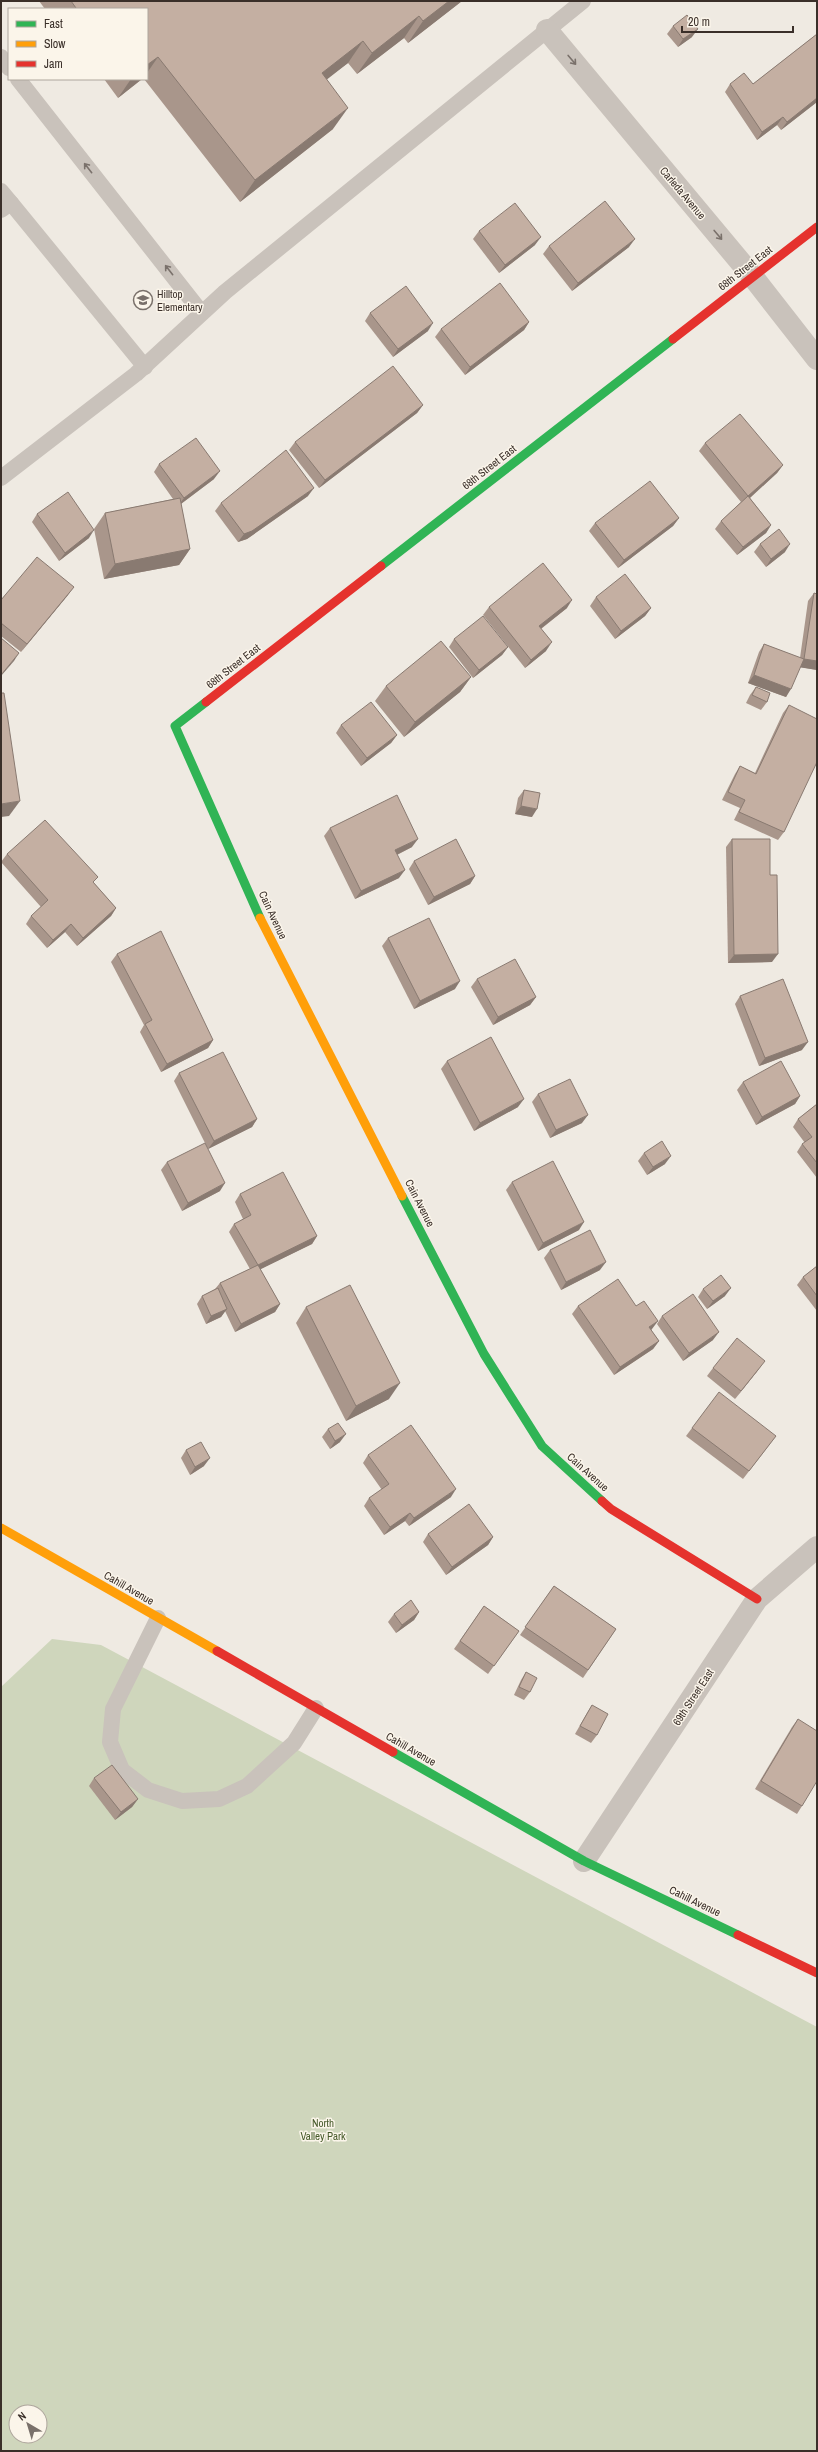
<svg xmlns="http://www.w3.org/2000/svg" width="818" height="2452" viewBox="0 0 818 2452" font-family="'Archivo Narrow',sans-serif">
	<rect width="100%" height="100%" fill="#efeae2"/>
	<!-- green -->
	<path fill="#cfd6bc" fill-rule="evenodd" d="M52 1639 101 1645 817 2027V2451H1V1687ZM16 2412H40V2436H16Z"/>
	<g fill="none" stroke-linecap="round" stroke-linejoin="round">
		<!-- lane -->
		<g stroke="#c9c2bb" stroke-width="16">
			<polyline points="1,57 9,68"/>
			<polyline points="18,79 201,312"/>
			<polyline points="1,191 11,203 1,210"/>
			<polyline points="11,203 145,367"/>
			<polyline points="1,478 136,374 225,292 583,1"/>
			<polyline points="158,1618 113,1709 110,1742 122,1770 148,1790 182,1801 219,1799 247,1786 294,1743 316,1708"/>
		</g>
		<!-- street -->
		<g stroke="#c9c2bb" stroke-width="22">
			<polyline points="547,30 753,277 817,359"/>
			<polyline points="584,1861 757,1599 817,1547"/>
		</g>
		<!-- fast -->
		<g stroke="#30b455" stroke-width="9">
			<polyline points="381,566 673,339"/>
			<polyline points="206,702 175,726 260,918"/>
			<polyline points="402,1196 484,1354 542,1446 602,1501"/>
			<polyline points="393,1752 584,1861 738,1935"/>
		</g>
		<!-- slow -->
		<g stroke="#ff9f0a" stroke-width="9">
			<polyline points="260,918 402,1196"/>
			<polyline points="1,1528 217,1651"/>
		</g>
		<!-- jam -->
		<g stroke="#e5322d" stroke-width="9">
			<polyline points="673,339 817,227"/>
			<polyline points="206,702 381,566"/>
			<polyline points="602,1501 611,1509 757,1599"/>
			<polyline points="217,1651 393,1752"/>
			<polyline points="738,1935 817,1973"/>
		</g>
	</g>
	<!-- wall -->
	<g fill="#a9968b">
		<polygon points="39,1 462,1 408,43 404,38 357,74 348,63 326,79 333,129 240,202 144,79 147,79 147,9 45,9"/>
		<polygon points="673,26 692,37 678,47 667,34"/>
		<polygon points="817,34 817,102 781,130 777,125 757,140 725,92 730,84 753,84"/>
		<polygon points="104,79 142,79 118,98"/>
		<polygon points="479,231 535,245 499,273 473,239"/>
		<polygon points="549,246 629,247 572,291 543,254"/>
		<polygon points="370,313 428,331 393,357 365,321"/>
		<polygon points="529,322 524,330 465,375 435,337 441,329"/>
		<polygon points="423,405 417,413 319,488 289,450 295,442"/>
		<polygon points="705,443 783,465 777,473 750,498 771,525 766,533 737,555 715,529 721,521 741,502 699,451"/>
		<polygon points="159,464 214,479 181,504 190,549 179,565 104,579 94,529 105,513 173,499 154,472"/>
		<polygon points="308,496 247,539 238,542 215,511 221,503"/>
		<polygon points="37,514 89,538 59,561 32,522"/>
		<polygon points="679,518 673,526 618,568 589,531 595,523"/>
		<polygon points="760,544 785,552 766,567 754,552"/>
		<polygon points="814,593 817,670 800,667 786,697 748,683 759,652 764,644 800,658 808,601"/>
		<polygon points="68,595 21,652 1,636 1,600"/>
		<polygon points="596,597 651,608 645,616 615,639 590,606"/>
		<polygon points="489,607 567,608 541,629 546,651 525,668 483,615"/>
		<polygon points="454,639 508,647 502,655 473,678 449,647"/>
		<polygon points="471,677 460,692 404,737 375,701 386,686"/>
		<polygon points="756,687 767,702 761,710 746,703 750,695"/>
		<polygon points="789,705 784,832 778,840 734,820 740,808 722,800 735,774 740,766 755,773 783,713"/>
		<polygon points="341,725 397,735 391,743 361,766 336,733"/>
		<polygon points="524,790 532,817 515,814 518,798"/>
		<polygon points="330,828 412,847 397,855 399,878 355,899 324,836"/>
		<polygon points="732,839 772,962 728,963 726,847"/>
		<polygon points="7,854 94,883 116,908 111,916 77,946 65,932 47,948 26,924 31,916 41,907 1,862"/>
		<polygon points="414,861 475,876 470,884 428,905 409,869"/>
		<polygon points="388,938 455,989 414,1009 382,946"/>
		<polygon points="117,954 213,1040 208,1048 161,1072 140,1032 144,1025 111,962"/>
		<polygon points="477,979 536,997 530,1005 493,1025 471,987"/>
		<polygon points="740,996 802,1050 759,1066 735,1004"/>
		<polygon points="447,1061 518,1107 474,1131 441,1069"/>
		<polygon points="179,1073 257,1119 252,1127 208,1149 174,1081"/>
		<polygon points="743,1082 800,1096 795,1104 756,1125 737,1090"/>
		<polygon points="538,1094 582,1123 550,1138 532,1102"/>
		<polygon points="817,1104 817,1178 797,1152 802,1144 805,1143 793,1127 798,1119"/>
		<polygon points="644,1153 665,1164 647,1175 638,1161"/>
		<polygon points="167,1162 220,1191 182,1211 161,1170"/>
		<polygon points="512,1182 579,1230 538,1251 506,1190"/>
		<polygon points="240,1194 317,1236 312,1244 260,1269 280,1304 275,1312 235,1332 225,1311 221,1317 206,1324 197,1304 202,1296 215,1289 220,1283 250,1269 229,1232 234,1224 243,1219 235,1202"/>
		<polygon points="550,1250 600,1270 561,1290 544,1258"/>
		<polygon points="817,1266 817,1311 797,1285 803,1277"/>
		<polygon points="703,1289 725,1296 707,1309 698,1297"/>
		<polygon points="578,1306 636,1306 652,1329 651,1330 659,1341 653,1349 614,1375 572,1314"/>
		<polygon points="306,1307 389,1399 346,1421 296,1323"/>
		<polygon points="662,1316 713,1340 683,1361 657,1324"/>
		<polygon points="713,1368 759,1369 735,1399 707,1376"/>
		<polygon points="692,1428 776,1436 743,1479 686,1436"/>
		<polygon points="328,1429 340,1442 330,1449 322,1437"/>
		<polygon points="186,1450 204,1466 190,1475 181,1458"/>
		<polygon points="368,1455 451,1497 409,1526 405,1521 384,1535 364,1506 369,1498 382,1490 363,1463"/>
		<polygon points="428,1534 493,1537 488,1545 446,1575 423,1542"/>
		<polygon points="554,1586 616,1629 583,1678 520,1635"/>
		<polygon points="484,1606 519,1631 488,1674 454,1649"/>
		<polygon points="419,1612 414,1620 396,1633 388,1622 394,1614"/>
		<polygon points="526,1672 530,1692 524,1700 514,1695 521,1680"/>
		<polygon points="592,1705 597,1735 591,1743 575,1734 587,1713"/>
		<polygon points="798,1719 802,1806 797,1814 755,1789 792,1727"/>
		<polygon points="94,1778 138,1799 132,1807 115,1820 89,1786"/>
	</g>
	<!-- shaded-wall -->
	<g fill="#897a71">
		<polygon points="449,1 462,1 408,43 423,21"/>
		<polygon points="419,16 404,38 357,74 372,53"/>
		<polygon points="698,29 692,37 678,47 683,39"/>
		<polygon points="363,41 348,63 307,95 322,73"/>
		<polygon points="158,57 147,73 147,65"/>
		<polygon points="131,79 142,79 118,98"/>
		<polygon points="817,98 817,102 781,130 787,122"/>
		<polygon points="348,108 333,129 240,202 255,180"/>
		<polygon points="783,117 777,125 757,140 762,132"/>
		<polygon points="541,237 535,245 499,273 505,265"/>
		<polygon points="635,239 629,247 572,291 578,283"/>
		<polygon points="529,322 524,330 465,375 470,367"/>
		<polygon points="433,323 428,331 393,357 398,349"/>
		<polygon points="423,405 417,413 319,488 325,480"/>
		<polygon points="783,465 777,473 743,504 748,496"/>
		<polygon points="220,471 214,479 178,506 184,498"/>
		<polygon points="314,488 308,496 247,539 238,542 244,534"/>
		<polygon points="679,518 673,526 618,568 624,560"/>
		<polygon points="771,525 766,533 737,555 743,547"/>
		<polygon points="94,530 89,538 59,561 65,553"/>
		<polygon points="790,544 785,552 766,567 771,559"/>
		<polygon points="190,549 179,565 104,579 115,564"/>
		<polygon points="74,587 68,595 21,652 27,644"/>
		<polygon points="572,600 567,608 534,634 539,626"/>
		<polygon points="651,608 645,616 615,639 621,631"/>
		<polygon points="552,642 546,651 525,668 531,660"/>
		<polygon points="508,647 502,655 473,678 479,670"/>
		<polygon points="19,653 14,661 1,676 1,675"/>
		<polygon points="804,659 817,661 817,670 798,667"/>
		<polygon points="754,675 791,689 786,697 748,683"/>
		<polygon points="471,677 460,692 404,737 415,722"/>
		<polygon points="397,735 391,743 361,766 367,758"/>
		<polygon points="20,801 9,816 1,817 1,804"/>
		<polygon points="521,806 537,809 532,817 515,814"/>
		<polygon points="418,839 412,847 390,858 395,850"/>
		<polygon points="405,870 399,878 355,899 361,891"/>
		<polygon points="475,876 470,884 428,905 434,897"/>
		<polygon points="116,908 111,916 77,946 83,938"/>
		<polygon points="71,924 65,932 47,948 53,940"/>
		<polygon points="778,954 772,962 728,963 734,955"/>
		<polygon points="460,981 455,989 414,1009 420,1001"/>
		<polygon points="536,997 530,1005 493,1025 498,1017"/>
		<polygon points="213,1040 208,1048 161,1072 167,1064"/>
		<polygon points="808,1042 802,1050 759,1066 765,1058"/>
		<polygon points="800,1096 795,1104 756,1125 762,1117"/>
		<polygon points="524,1099 518,1107 474,1131 480,1123"/>
		<polygon points="588,1115 582,1123 550,1138 556,1130"/>
		<polygon points="257,1119 252,1127 208,1149 214,1141"/>
		<polygon points="671,1156 665,1164 647,1175 653,1167"/>
		<polygon points="225,1183 220,1191 182,1211 188,1203"/>
		<polygon points="584,1222 579,1230 538,1251 543,1243"/>
		<polygon points="317,1236 312,1244 253,1273 258,1265"/>
		<polygon points="606,1262 600,1270 561,1290 566,1282"/>
		<polygon points="731,1288 725,1296 707,1309 713,1301"/>
		<polygon points="280,1304 275,1312 235,1332 241,1324"/>
		<polygon points="227,1309 221,1317 206,1324 211,1316"/>
		<polygon points="658,1321 652,1329 644,1335 649,1327"/>
		<polygon points="719,1332 713,1340 683,1361 689,1353"/>
		<polygon points="659,1341 653,1349 614,1375 620,1367"/>
		<polygon points="765,1361 759,1369 735,1399 741,1391"/>
		<polygon points="400,1383 389,1399 346,1421 356,1406"/>
		<polygon points="346,1434 340,1442 330,1449 335,1441"/>
		<polygon points="210,1458 204,1466 190,1475 195,1467"/>
		<polygon points="456,1489 451,1497 409,1526 414,1518"/>
		<polygon points="410,1513 405,1521 384,1535 390,1527"/>
		<polygon points="493,1537 488,1545 446,1575 452,1567"/>
		<polygon points="419,1612 414,1620 396,1633 402,1625"/>
		<polygon points="138,1799 132,1807 115,1820 121,1812"/>
	</g>
	<!-- building -->
	<g fill="#c4afa2" stroke="#897a71">
		<polygon points="71,1 449,1 423,21 419,16 372,53 363,41 322,73 348,108 255,180 158,57 147,65 147,9 75,9 76,8"/>
		<polygon points="687,15 698,29 683,39 673,26"/>
		<polygon points="817,34 817,98 787,122 783,117 762,132 730,84 744,73 753,84"/>
		<polygon points="605,201 635,239 578,283 549,246"/>
		<polygon points="515,203 541,237 505,265 479,231"/>
		<polygon points="500,283 529,322 470,367 441,329"/>
		<polygon points="406,286 433,323 398,349 370,313"/>
		<polygon points="393,366 423,405 325,480 295,442"/>
		<polygon points="740,414 783,465 748,496 705,443"/>
		<polygon points="196,438 220,471 184,498 159,464"/>
		<polygon points="286,450 314,488 252,531 244,534 221,503"/>
		<polygon points="650,481 679,518 624,560 595,523"/>
		<polygon points="68,492 94,530 65,553 37,514"/>
		<polygon points="748,496 771,525 743,547 721,521"/>
		<polygon points="180,498 190,549 115,564 105,513"/>
		<polygon points="779,529 790,544 771,559 760,544"/>
		<polygon points="37,557 74,587 27,644 1,623 1,600"/>
		<polygon points="543,563 572,600 539,626 552,642 531,660 489,607"/>
		<polygon points="625,574 651,608 621,631 596,597"/>
		<polygon points="814,593 817,594 817,661 804,659"/>
		<polygon points="483,616 508,647 479,670 454,639"/>
		<polygon points="1,638 19,653 1,675"/>
		<polygon points="441,641 471,677 415,722 386,686"/>
		<polygon points="764,644 804,659 791,689 754,675"/>
		<polygon points="756,687 770,693 767,702 752,695"/>
		<polygon points="1,693 4,693 20,801 1,804"/>
		<polygon points="371,702 397,735 367,758 341,725"/>
		<polygon points="789,705 817,719 817,762 784,832 739,812 745,800 728,792 740,766 756,774"/>
		<polygon points="524,790 540,793 537,809 521,806"/>
		<polygon points="397,795 418,839 395,850 405,870 361,891 330,828"/>
		<polygon points="45,820 98,877 93,882 116,908 83,938 71,924 53,940 31,916 48,900 7,854"/>
		<polygon points="456,839 475,876 434,897 414,861"/>
		<polygon points="732,839 770,839 770,875 777,875 778,954 734,955"/>
		<polygon points="429,918 460,981 420,1001 388,938"/>
		<polygon points="161,931 213,1040 167,1064 145,1024 152,1020 117,954"/>
		<polygon points="515,959 536,997 498,1017 477,979"/>
		<polygon points="783,979 808,1042 765,1058 740,996"/>
		<polygon points="491,1037 524,1099 480,1123 447,1061"/>
		<polygon points="223,1052 257,1119 214,1141 179,1073"/>
		<polygon points="781,1061 800,1096 762,1117 743,1082"/>
		<polygon points="570,1079 588,1115 556,1130 538,1094"/>
		<polygon points="817,1104 817,1163 802,1144 812,1137 798,1119"/>
		<polygon points="662,1141 671,1156 653,1167 644,1153"/>
		<polygon points="205,1143 225,1183 188,1203 167,1162"/>
		<polygon points="553,1161 584,1222 543,1243 512,1182"/>
		<polygon points="283,1172 317,1236 258,1265 234,1224 251,1215 240,1194"/>
		<polygon points="590,1230 606,1262 566,1282 550,1250"/>
		<polygon points="258,1265 280,1304 241,1324 220,1283"/>
		<polygon points="817,1266 817,1296 803,1277"/>
		<polygon points="721,1275 731,1288 713,1301 703,1289"/>
		<polygon points="618,1279 636,1306 644,1301 658,1321 649,1327 659,1341 620,1367 578,1306"/>
		<polygon points="350,1285 400,1383 356,1406 306,1307"/>
		<polygon points="218,1288 227,1309 211,1316 202,1296"/>
		<polygon points="693,1294 719,1332 689,1353 662,1316"/>
		<polygon points="737,1338 765,1361 741,1391 713,1368"/>
		<polygon points="719,1392 776,1436 749,1471 692,1428"/>
		<polygon points="338,1423 346,1434 335,1441 328,1429"/>
		<polygon points="411,1425 456,1489 414,1518 410,1513 390,1527 369,1498 389,1484 368,1455"/>
		<polygon points="201,1442 210,1458 195,1467 186,1450"/>
		<polygon points="469,1504 493,1537 452,1567 428,1534"/>
		<polygon points="554,1586 616,1629 588,1670 525,1627"/>
		<polygon points="411,1600 419,1612 402,1625 394,1614"/>
		<polygon points="484,1606 519,1631 494,1666 460,1641"/>
		<polygon points="526,1672 537,1678 530,1692 519,1687"/>
		<polygon points="592,1705 608,1714 597,1735 580,1726"/>
		<polygon points="798,1719 817,1731 817,1781 802,1806 761,1781"/>
		<polygon points="112,1765 138,1799 121,1812 94,1778"/>
	</g>
	<!-- one-way arrows -->
	<defs><path id="oneway-shaft" d="M-6 0H5M1.5-3L5.5 0L1.5 3" fill="none" stroke-width="1.6" stroke-linecap="round" stroke-linejoin="round"/></defs>
	<g stroke="#7a716b">
		<use href="#oneway-shaft" transform="translate(572 60) rotate(50)"/>
		<use href="#oneway-shaft" transform="translate(88 168) rotate(-128)"/>
		<use href="#oneway-shaft" transform="translate(718 235) rotate(50)"/>
		<use href="#oneway-shaft" transform="translate(169 270) rotate(-128)"/>
	</g>
	<!-- icons -->
	<defs>
		<g id="school-ring" transform="scale(1)"><circle r="9.5" fill="#fbf5ea" stroke="#79706a" stroke-width="1.5"/><path d="M0-5L7-2L0 1L-7-2ZM-4 1L0 2.5L4 1V4Q0 6-4 4Z" fill="#79706a"/></g>
	</defs>
	<g fill-rule="evenodd">
		<use href="#school-ring" x="143" y="300"/>
	</g>
	<g text-anchor="middle" stroke-width="3" stroke-linejoin="round" paint-order="stroke">
		<!-- street labels -->
		<g font-size="11" fill="#3a2f29" stroke="#fbf5ea">
			<text transform="translate(683 193) rotate(50)" y="4">Carleda Avenue</text>
			<text transform="translate(745 268) rotate(-38)" y="4">68th Street East</text>
			<text transform="translate(489 467) rotate(-38)" y="4">68th Street East</text>
			<text transform="translate(233 666) rotate(-38)" y="4">68th Street East</text>
			<text transform="translate(273 915) rotate(65)" y="4">Cain Avenue</text>
			<text transform="translate(420 1203) rotate(63)" y="4">Cain Avenue</text>
			<text transform="translate(588 1472) rotate(42)" y="4">Cain Avenue</text>
			<text transform="translate(129 1588) rotate(30)" y="4">Cahill Avenue</text>
			<text transform="translate(693 1697) rotate(-57)" y="4">69th Street East</text>
			<text transform="translate(411 1749) rotate(30)" y="4">Cahill Avenue</text>
			<text transform="translate(695 1901) rotate(26)" y="4">Cahill Avenue</text>
		</g>
		<!-- poi labels -->
		<g font-size="11" fill="#3a2f29" stroke="#fbf5ea" text-anchor="start">
			<text x="157" y="298">Hilltop<tspan x="157" dy="13">Elementary</tspan></text>
		</g>
		<!-- park labels -->
		<g font-size="11" fill="#465a2a" stroke="#fbf5ea">
			<text x="323" y="2127">North<tspan x="323" dy="13">Valley Park</tspan></text>
		</g>
	</g>
	<!-- border -->
	<rect width="818" height="2452" fill="none" stroke="#3a2f29" stroke-width="4"/>
	<!-- legend -->
	<rect x="8" y="8" width="140" height="72" fill="#fbf5ea" stroke="#aea69d"/>
	<rect x="16" y="21" width="20" height="6" fill="#30b455" stroke="#aea69d"/>
	<text x="44" y="28" font-size="12" fill="#3a2f29">Fast</text>
	<rect x="16" y="41" width="20" height="6" fill="#ff9f0a" stroke="#aea69d"/>
	<text x="44" y="48" font-size="12" fill="#3a2f29">Slow</text>
	<rect x="16" y="61" width="20" height="6" fill="#e5322d" stroke="#aea69d"/>
	<text x="44" y="68" font-size="12" fill="#3a2f29">Jam</text>
	<!-- north arrow -->
	<g transform="translate(28 2424) rotate(322)"><circle r="19" fill="#fbf5ea" stroke="#aea69d"/>
	<path d="M0-3L7 15L0 10L-7 15Z" fill="#79706a"/>
	<text y="-6" font-size="11" font-weight="bold" text-anchor="middle" fill="#3a2f29">N</text>
	</g>
	<!-- scale -->
	<path d="M682 26v6h111v-6" fill="none" stroke="#3a2f29" stroke-width="2"/>
	<text x="688" y="26" font-size="12" fill="#3a2f29" stroke="#fbf5ea" stroke-width="3" paint-order="stroke">20 m</text>
</svg>
